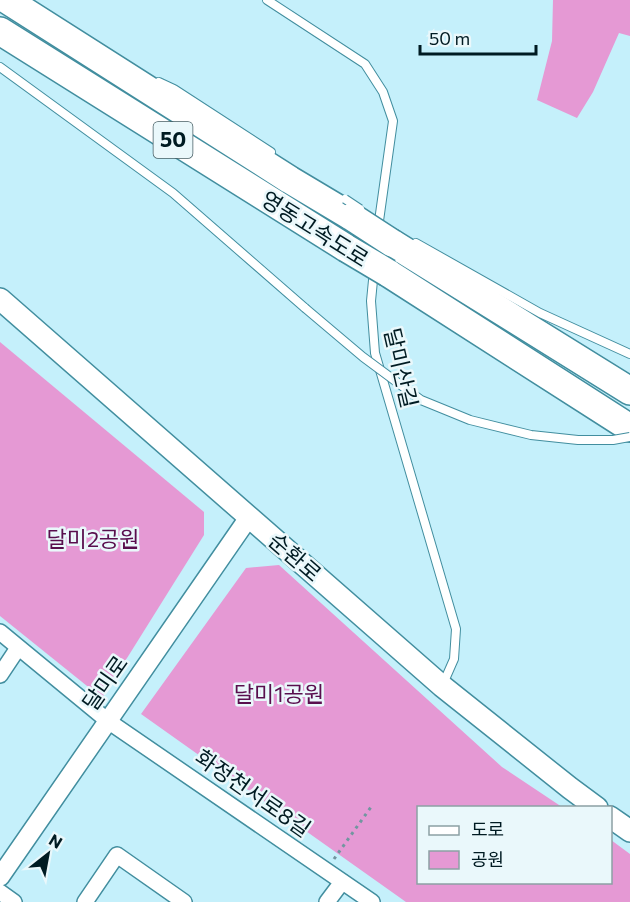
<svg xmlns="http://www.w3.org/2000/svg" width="630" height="902" viewBox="0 0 630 902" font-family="Commissioner,'Noto Sans KR',sans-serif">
	<rect width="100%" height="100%" fill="#c5f0fb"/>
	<!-- green -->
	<g fill="#e599d4">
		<polygon points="553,0 630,0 630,36 619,33 593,92 577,118 537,100 552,41"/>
		<polygon points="0,342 204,512 204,535 102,698 0,616"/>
		<polygon points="279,565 502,767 562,807 418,808 418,882 610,882 611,840 630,854 630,902 406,902 141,714 246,568"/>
	</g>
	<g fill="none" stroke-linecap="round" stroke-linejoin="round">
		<!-- service casing -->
		<g stroke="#428e9f" stroke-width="10">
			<g id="service">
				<polyline points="267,0 365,64 383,92 393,121 378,228"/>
				<polyline points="0,67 173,193 305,308"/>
				<polyline points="159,82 174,89 271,152"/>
				<polyline points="416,243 540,313 630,354"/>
				<polyline points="374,270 371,301 375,353 456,629 454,659 443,684"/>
			</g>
		</g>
		<!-- minor casing -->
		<g stroke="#428e9f" stroke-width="18">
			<g id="minor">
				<polyline points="0,632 108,721 372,902"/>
				<polyline points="0,675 18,648"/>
				<polyline points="0,892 14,902"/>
				<polyline points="85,902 117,855 184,902"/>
				<polyline points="327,902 342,882"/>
			</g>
		</g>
		<!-- tertiary casing -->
		<g stroke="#428e9f" stroke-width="21">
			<polyline id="tertiary" points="0,877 249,517"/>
		</g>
		<!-- secondary casing -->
		<g stroke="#428e9f" stroke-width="24">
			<g id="secondary">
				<polyline points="0,299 442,686 570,788 597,808"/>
				<polyline points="610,817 630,831"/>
			</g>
		</g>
		<!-- motorway casing -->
		<g stroke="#428e9f" stroke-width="30">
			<g id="motorway">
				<polyline points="7,0 290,180 352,217"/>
				<polyline points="0,31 346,248"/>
				<polyline points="392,243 630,391"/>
				<polyline points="388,273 630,428"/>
			</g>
		</g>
		<!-- path -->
		<polyline stroke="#7296a0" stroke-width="3" stroke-dasharray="3 4.5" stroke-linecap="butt" points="334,859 371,807"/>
		<!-- service -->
		<use href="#service" stroke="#fff" stroke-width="8"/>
		<!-- minor -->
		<use href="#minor" stroke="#fff" stroke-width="15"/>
		<!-- tertiary -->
		<use href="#tertiary" stroke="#fff" stroke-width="18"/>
		<!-- secondary -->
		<use href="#secondary" stroke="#fff" stroke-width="21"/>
		<!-- motorway -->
		<use href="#motorway" stroke="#fff" stroke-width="27"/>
		<!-- service-bridge casing -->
		<g stroke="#428e9f" stroke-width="10" stroke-linecap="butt">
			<g id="service-bridge">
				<polyline points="345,199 360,209"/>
				<polyline points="305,308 363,357 421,400 470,420 531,435 578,440 613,440 630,437"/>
			</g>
		</g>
		<!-- motorway-bridge casing -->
		<g stroke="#428e9f" stroke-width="30" stroke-linecap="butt">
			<g id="motorway-bridge">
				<polyline points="352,217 392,243"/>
				<polyline points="346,248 388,273"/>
			</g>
		</g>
		<!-- service-bridge -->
		<use href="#service-bridge" stroke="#fff" stroke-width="8"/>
		<!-- motorway-bridge -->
		<use href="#motorway-bridge" stroke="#fff" stroke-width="27"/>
	</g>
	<g text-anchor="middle" stroke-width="5" stroke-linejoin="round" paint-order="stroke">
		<!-- shield labels -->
		<rect fill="#eaf8fb" stroke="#465d63" stroke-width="1.5" x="153.5" y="122" width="39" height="36" rx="4.5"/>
		<g font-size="21" font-weight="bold" fill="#001b22">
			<text x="173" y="147">50</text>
		</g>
		<!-- street labels -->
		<g font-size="22" fill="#001b22" stroke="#eaf8fb">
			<text transform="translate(315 229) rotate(32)" y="8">영동고속도로</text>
			<text transform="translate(401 368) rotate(77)" y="8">달미산길</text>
			<text transform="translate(295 557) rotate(41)" y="8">순환로</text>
			<text transform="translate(105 683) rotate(-55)" y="8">달미로</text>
			<text transform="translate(253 793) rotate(35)" y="8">화정천서로8길</text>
		</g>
		<!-- park labels -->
		<g font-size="22" fill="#590e4e" stroke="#eaf8fb">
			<text x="93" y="547">달미2공원</text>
			<text x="279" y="702">달미1공원</text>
		</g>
	</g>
	<!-- legend -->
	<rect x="417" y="806" width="195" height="78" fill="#eaf8fb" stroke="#8ca0a4" stroke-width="1.5"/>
	<rect x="429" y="826" width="30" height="9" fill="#ffffff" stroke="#8ca0a4" stroke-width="1.5"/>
	<text x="471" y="836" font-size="18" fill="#001b22">도로</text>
	<rect x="429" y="851" width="30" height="18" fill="#e599d4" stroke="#8ca0a4" stroke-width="1.5"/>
	<text x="471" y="866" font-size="18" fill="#001b22">공원</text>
	<!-- north arrow -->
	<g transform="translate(48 854) rotate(31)" stroke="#eaf8fb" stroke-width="4.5" paint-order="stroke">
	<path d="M0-4.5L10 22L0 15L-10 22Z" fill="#001b22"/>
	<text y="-9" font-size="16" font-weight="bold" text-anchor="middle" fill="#001b22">N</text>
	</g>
	<!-- scale -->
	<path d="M420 45v9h116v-9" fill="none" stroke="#001b22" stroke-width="3"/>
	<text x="429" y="45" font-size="18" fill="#001b22" stroke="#eaf8fb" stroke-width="4.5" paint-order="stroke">50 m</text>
</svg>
